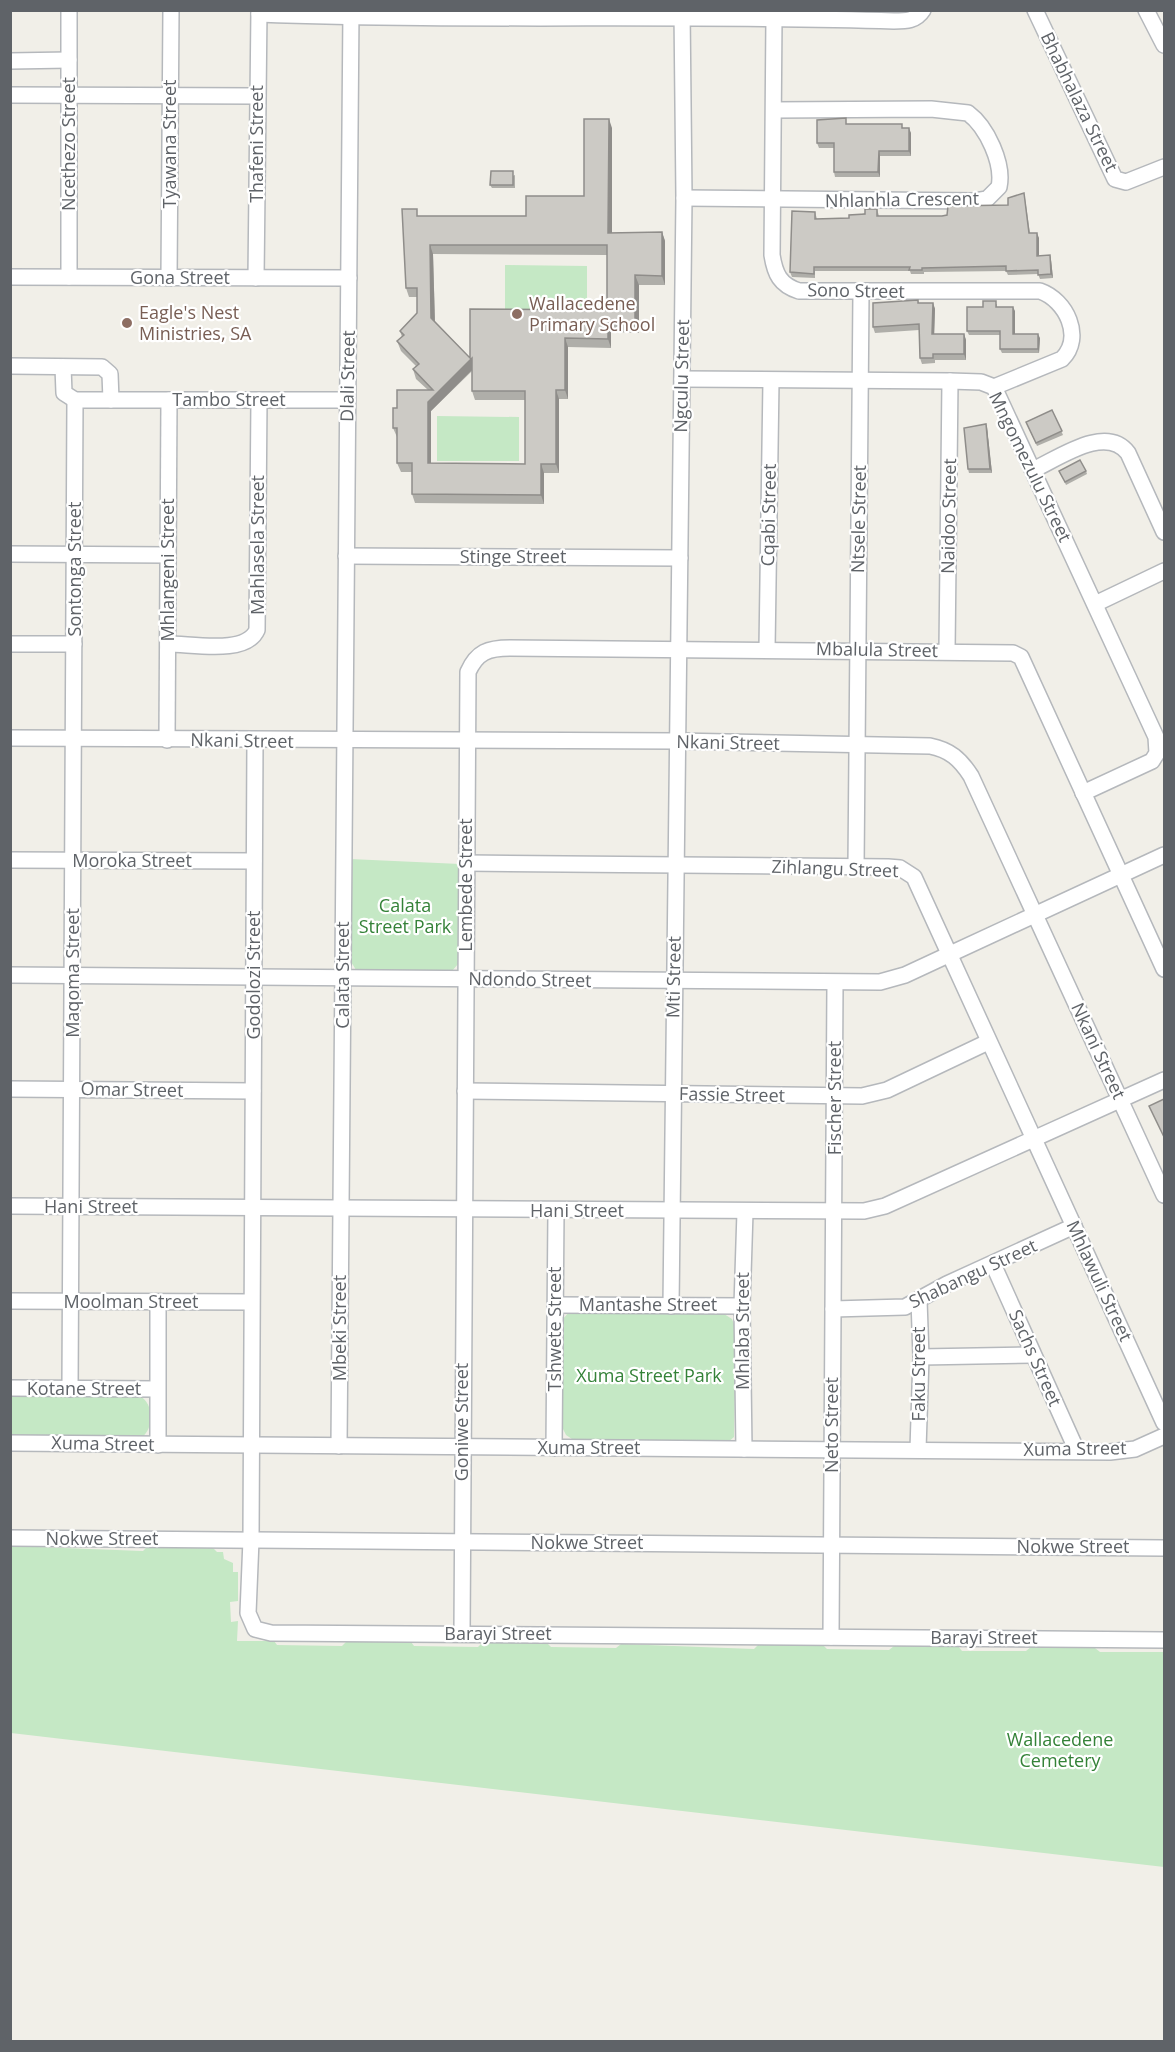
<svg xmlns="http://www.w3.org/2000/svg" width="1175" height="2052" viewBox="0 0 1175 2052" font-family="'Open Sans',sans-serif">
	<rect width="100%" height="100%" fill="#f1efe8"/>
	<!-- green -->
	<g fill="#c5e8c5">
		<polygon points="505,265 587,266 587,309 505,309"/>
		<polygon points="437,416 519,417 519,461 437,461"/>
		<polygon points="350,859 460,864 459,963 451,972 356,970 350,960"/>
		<polygon points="570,1311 721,1312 732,1319 736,1330 734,1437 728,1442 575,1441 566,1435 561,1425 562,1320"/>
		<path d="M11 1394 140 1396C154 1404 154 1428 142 1437L11 1438Z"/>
		<polygon points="11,1546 143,1551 147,1547 213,1548 217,1552 223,1552 224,1559 233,1563 233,1572 238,1572 238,1601 230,1602 231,1622 238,1621 237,1641 274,1641 277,1645 342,1646 346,1642 411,1642 414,1646 478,1647 482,1643 547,1643 551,1647 616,1648 621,1644 754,1649 758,1645 822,1644 827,1649 889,1650 894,1646 958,1646 962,1651 1026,1651 1031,1647 1095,1648 1100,1652 1164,1652 1164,1867 11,1733"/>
	</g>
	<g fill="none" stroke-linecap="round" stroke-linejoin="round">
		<!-- street casing -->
		<g stroke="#b5b8bc" stroke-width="18">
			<g id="street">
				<polyline points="69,10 69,277"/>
				<polyline points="1035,10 1115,179 1126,182 1164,167"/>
				<polyline points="1146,10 1164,45"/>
				<path d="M259 14C470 22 682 14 894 21 906 21 916 21 923 10"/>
				<path d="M774 17 772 255C775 274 780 285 799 291H1040C1066 300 1084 337 1062 359L994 387"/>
				<polyline points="10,61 69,60"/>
				<polyline points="10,95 257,96"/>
				<path d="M684 198 975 201 987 199 999 187C1004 164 987 127 968 113L931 109 774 110"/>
				<polyline points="10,277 349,278"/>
				<polyline points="169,278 171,10"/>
				<polyline points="256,278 259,10"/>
				<polyline points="10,366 102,367 110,374 111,400"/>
				<polyline points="63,367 64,393 75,400 347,400"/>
				<polyline points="682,379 950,381 981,382 994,387 1156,737 1157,753 1152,761 1083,793"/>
				<path d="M1033 470C1059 458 1106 424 1128 453L1164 532"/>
				<polyline points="10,554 168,555"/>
				<polyline points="346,556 680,558"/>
				<polyline points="1095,604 1164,571"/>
				<polyline points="10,644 74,644"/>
				<path d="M168 644C193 644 246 655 257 630L259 400"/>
				<polyline points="767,649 771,381"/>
				<polyline points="947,651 950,381"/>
				<path d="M10 738 677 741 930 746C950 750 960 759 971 776L1164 1195"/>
				<polyline points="167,740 169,400"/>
				<polyline points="255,741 251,1540 248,1613 255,1629 271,1633 1164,1640"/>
				<polyline points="10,860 254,861"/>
				<polyline points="466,863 888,867 900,868 914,877 1164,1423"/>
				<polyline points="856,867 861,293"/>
				<polyline points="10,975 880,982 905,975 948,955 1164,855"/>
				<polyline points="10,1089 253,1091"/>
				<polyline points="465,1091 862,1096 887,1090 988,1042"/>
				<polyline points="10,1206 864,1211 885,1206 1164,1080"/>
				<polyline points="993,1264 1077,1451"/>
				<polyline points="10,1301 251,1302"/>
				<polyline points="158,1302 158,1445"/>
				<polyline points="555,1305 742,1306"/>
				<polyline points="671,1306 684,198 682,10"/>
				<polyline points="833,1309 905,1307 947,1284 1074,1226"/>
				<polyline points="921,1357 1033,1355"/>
				<polyline points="10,1388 157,1389"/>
				<polyline points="70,1389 75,400"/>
				<polyline points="10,1443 1110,1452 1135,1449 1164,1436"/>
				<polyline points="339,1446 351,10"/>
				<polyline points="554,1448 556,1211"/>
				<polyline points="744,1449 742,1306 745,1212"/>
				<polyline points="918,1449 921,1357 919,1300"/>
				<polyline points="10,1538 1164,1548"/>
				<path d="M462 1633 468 672C477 652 488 648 510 648L1013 653 1021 657 1164 969"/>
				<polyline points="831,1637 835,983"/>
			</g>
		</g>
		<!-- street -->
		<use href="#street" stroke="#fff" stroke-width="15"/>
	</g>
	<!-- wall -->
	<g fill="#afaea9" fill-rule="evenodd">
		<polygon points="848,124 903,128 911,133 911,156 880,156 880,177 835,177 834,172 834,148 819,148 817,143"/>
		<path d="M612 128V233L662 232 665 241V285H639V333L611 332V348L568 347V399H559V473H544V504L415 503 412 494V472H401L397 463V437L393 428 397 408 428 390 416 379 413 369 416 366 401 351 397 341 402 337 400 331 417 313V297H409L406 288 420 216H526L584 196ZM433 254 607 255V310L470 358 435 321ZM472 371V391L475 400H525V464L431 463V411Z"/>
		<polygon points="515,175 515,188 492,188 490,185"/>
		<polygon points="1024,193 1025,198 1030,233 1039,238 1039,256 1050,255 1051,260 1053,278 1040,279 1038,274 1008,275 1006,271 924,272 924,274 911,274 910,271 815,271 815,278 792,277 790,272 815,212 817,219 849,218 877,209 879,216 942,216 1008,205"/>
		<polygon points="918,300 919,303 933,303 935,309 934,334 964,334 966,340 966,360 935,360 935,363 922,364 920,358 919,330 875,333 873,327"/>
		<polygon points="997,304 997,307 1015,311 1015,334 1040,338 1039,353 1002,353 1000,349 1000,335 969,335 967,331 983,307"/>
		<polygon points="1052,410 1063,435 1037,446 1026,422"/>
		<polygon points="986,424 987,427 992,473 969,473 968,469"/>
		<polygon points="1086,471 1087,474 1066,485 1061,474"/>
	</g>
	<!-- shaded-wall -->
	<g fill="#8f8d8a">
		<polygon points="609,119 612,128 612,242 608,233"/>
		<polygon points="909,128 911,133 911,156 909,151"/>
		<polygon points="879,151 880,156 880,177 878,172"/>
		<polygon points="662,232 665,241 665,285 662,276"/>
		<polygon points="1037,233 1039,238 1039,261 1037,256"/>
		<polygon points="430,245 433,254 435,327 431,318"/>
		<polygon points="1050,255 1051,260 1053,278 1051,274"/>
		<polygon points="635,275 639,285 639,333 635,323"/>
		<polygon points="933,303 935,309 934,340 932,334"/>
		<polygon points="1013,307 1015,311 1015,338 1013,334"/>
		<polygon points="608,323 611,332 611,348 608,339"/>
		<polygon points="964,334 966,340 966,360 964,354"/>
		<polygon points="1038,334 1040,338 1039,353 1038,349"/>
		<polygon points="565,338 568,347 568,399 565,390"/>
		<polygon points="472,358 475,367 431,411 431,472 428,463 428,402"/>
		<polygon points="556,390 559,399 559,473 556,464"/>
		<polygon points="986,424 987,427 992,473 990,469"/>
		<polygon points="541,464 544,473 544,504 541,495"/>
	</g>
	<!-- building -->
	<g fill="#cccac5" stroke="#8f8d8a" stroke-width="1.5" fill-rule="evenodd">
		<polygon points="846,118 846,124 902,124 902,128 909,128 909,151 879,151 878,172 834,172 834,143 817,143 817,120"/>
		<path d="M584 119H609L608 233 662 232V276L635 275V323H608V339L565 338V390H556V464H541V495L412 494V463H397V428H393V408H397V390H433L413 369 419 364 397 341 404 335 400 331 417 313V288H406L402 209H417V216H526V196H584ZM430 245H607V310L470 309V358L431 318ZM472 358V391H525V464L428 463V402Z"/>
		<polygon points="491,171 513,171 513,185 490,185"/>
		<polygon points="1024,193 1029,233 1037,233 1037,256 1050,255 1051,274 1038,275 1038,270 1006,271 1006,266 922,268 922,270 909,270 910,267 814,267 814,274 790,272 792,211 815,212 815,219 849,218 849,215 865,214 865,209 877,209 877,216 942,216 947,215 948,206 1008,205 1008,198"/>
		<polygon points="918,300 918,303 933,303 932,334 964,334 964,354 933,354 933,358 920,358 919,324 873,327 873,303"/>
		<polygon points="983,301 996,301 996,307 1013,307 1013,334 1038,334 1038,349 1000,349 1000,331 967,331 967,307 983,307"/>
		<polygon points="1052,410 1062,431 1036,443 1026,422"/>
		<polygon points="986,424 990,469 968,469 964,428"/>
		<polygon points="1080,460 1086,471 1065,482 1059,471"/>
		<polygon points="1164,1099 1164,1137 1149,1106"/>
	</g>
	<!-- markers -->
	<g fill="#8d6e63" stroke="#fff" stroke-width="2">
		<circle cx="517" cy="314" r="6"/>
		<circle cx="127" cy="323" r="6"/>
	</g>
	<g text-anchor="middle" stroke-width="4.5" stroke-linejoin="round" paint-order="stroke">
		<!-- street labels -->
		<g font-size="18" fill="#5f6368" stroke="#fff">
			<text transform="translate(1079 102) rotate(64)" y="6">Bhabhalaza Street</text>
			<text transform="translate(69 144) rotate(-90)" y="6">Ncethezo Street</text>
			<text transform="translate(170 144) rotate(-90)" y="6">Tyawana Street</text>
			<text transform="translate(257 144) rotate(-90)" y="6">Thafeni Street</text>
			<text transform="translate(902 200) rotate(-1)" y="6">Nhlanhla Crescent</text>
			<text x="180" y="284">Gona Street</text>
			<text transform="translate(856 291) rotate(1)" y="6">Sono Street</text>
			<text transform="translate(348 376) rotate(-89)" y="6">Dlali Street</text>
			<text transform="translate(682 376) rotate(-89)" y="6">Ngculu Street</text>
			<text x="229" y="406">Tambo Street</text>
			<text transform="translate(1030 467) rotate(64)" y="6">Mngomezulu Street</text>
			<text transform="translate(769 515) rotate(-89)" y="6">Cqabi Street</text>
			<text transform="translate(949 516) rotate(-89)" y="6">Naidoo Street</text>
			<text transform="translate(859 519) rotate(-89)" y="6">Ntsele Street</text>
			<text transform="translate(258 545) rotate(-90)" y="6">Mahlasela Street</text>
			<text x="513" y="563">Stinge Street</text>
			<text transform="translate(75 569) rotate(-90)" y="6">Sontonga Street</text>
			<text transform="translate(168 570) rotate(-90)" y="6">Mhlangeni Street</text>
			<text transform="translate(877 650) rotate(1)" y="6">Mbalula Street</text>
			<text transform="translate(242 741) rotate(1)" y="6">Nkani Street</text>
			<text transform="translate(728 743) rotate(1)" y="6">Nkani Street</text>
			<text x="132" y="867">Moroka Street</text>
			<text transform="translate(835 869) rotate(2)" y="6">Zihlangu Street</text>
			<text transform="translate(466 885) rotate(-90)" y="6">Lembede Street</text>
			<text transform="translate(73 973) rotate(-90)" y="6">Maqoma Street</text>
			<text transform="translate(254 975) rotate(-90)" y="6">Godolozi Street</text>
			<text transform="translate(343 975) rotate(-90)" y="6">Calata Street</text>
			<text transform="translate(674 977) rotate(-89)" y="6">Mti Street</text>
			<text transform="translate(530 980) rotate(1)" y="6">Ndondo Street</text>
			<text transform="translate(1098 1051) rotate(65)" y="6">Nkani Street</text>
			<text transform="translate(132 1090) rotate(1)" y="6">Omar Street</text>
			<text transform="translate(732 1095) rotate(1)" y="6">Fassie Street</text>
			<text transform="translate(835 1098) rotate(-90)" y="6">Fischer Street</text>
			<text x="91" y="1213">Hani Street</text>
			<text x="577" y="1217">Hani Street</text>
			<text transform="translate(973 1274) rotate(-25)" y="6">Shabangu Street</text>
			<text transform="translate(1099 1281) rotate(65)" y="6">Mhlawuli Street</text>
			<text x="131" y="1308">Moolman Street</text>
			<text x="648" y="1311">Mantashe Street</text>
			<text transform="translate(340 1328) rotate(-90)" y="6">Mbeki Street</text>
			<text transform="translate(555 1329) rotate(-90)" y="6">Tshwete Street</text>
			<text transform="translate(743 1331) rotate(-90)" y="6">Mhlaba Street</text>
			<text transform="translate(1035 1358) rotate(66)" y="6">Sachs Street</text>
			<text transform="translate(919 1374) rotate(-90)" y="6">Faku Street</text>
			<text x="84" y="1395">Kotane Street</text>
			<text transform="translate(462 1422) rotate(-90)" y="6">Goniwe Street</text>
			<text transform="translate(832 1425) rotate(-90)" y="6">Neto Street</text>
			<text transform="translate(103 1444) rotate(1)" y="6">Xuma Street</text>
			<text x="589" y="1454">Xuma Street</text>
			<text transform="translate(1075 1449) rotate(-1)" y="6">Xuma Street</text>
			<text x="102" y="1545">Nokwe Street</text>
			<text x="587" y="1549">Nokwe Street</text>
			<text x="1073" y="1553">Nokwe Street</text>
			<text x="498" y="1640">Barayi Street</text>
			<text x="984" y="1644">Barayi Street</text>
		</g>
		<!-- education labels -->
		<g font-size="18" fill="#785e54" stroke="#fff" text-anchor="start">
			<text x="529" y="310">Wallacedene<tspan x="529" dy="21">Primary School</tspan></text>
			<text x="139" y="319">Eagle's Nest<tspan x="139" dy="21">Ministries, SA</tspan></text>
		</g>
		<!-- park labels -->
		<g font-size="18" fill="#348238" stroke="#fff">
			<text x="405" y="912">Calata<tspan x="405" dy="21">Street Park</tspan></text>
			<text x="649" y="1382">Xuma Street Park</text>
			<text x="1060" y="1746">Wallacedene<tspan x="1060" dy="21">Cemetery</tspan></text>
		</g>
	</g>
	<!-- border -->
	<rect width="1175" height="2052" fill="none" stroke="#5f6368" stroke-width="24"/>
</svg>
